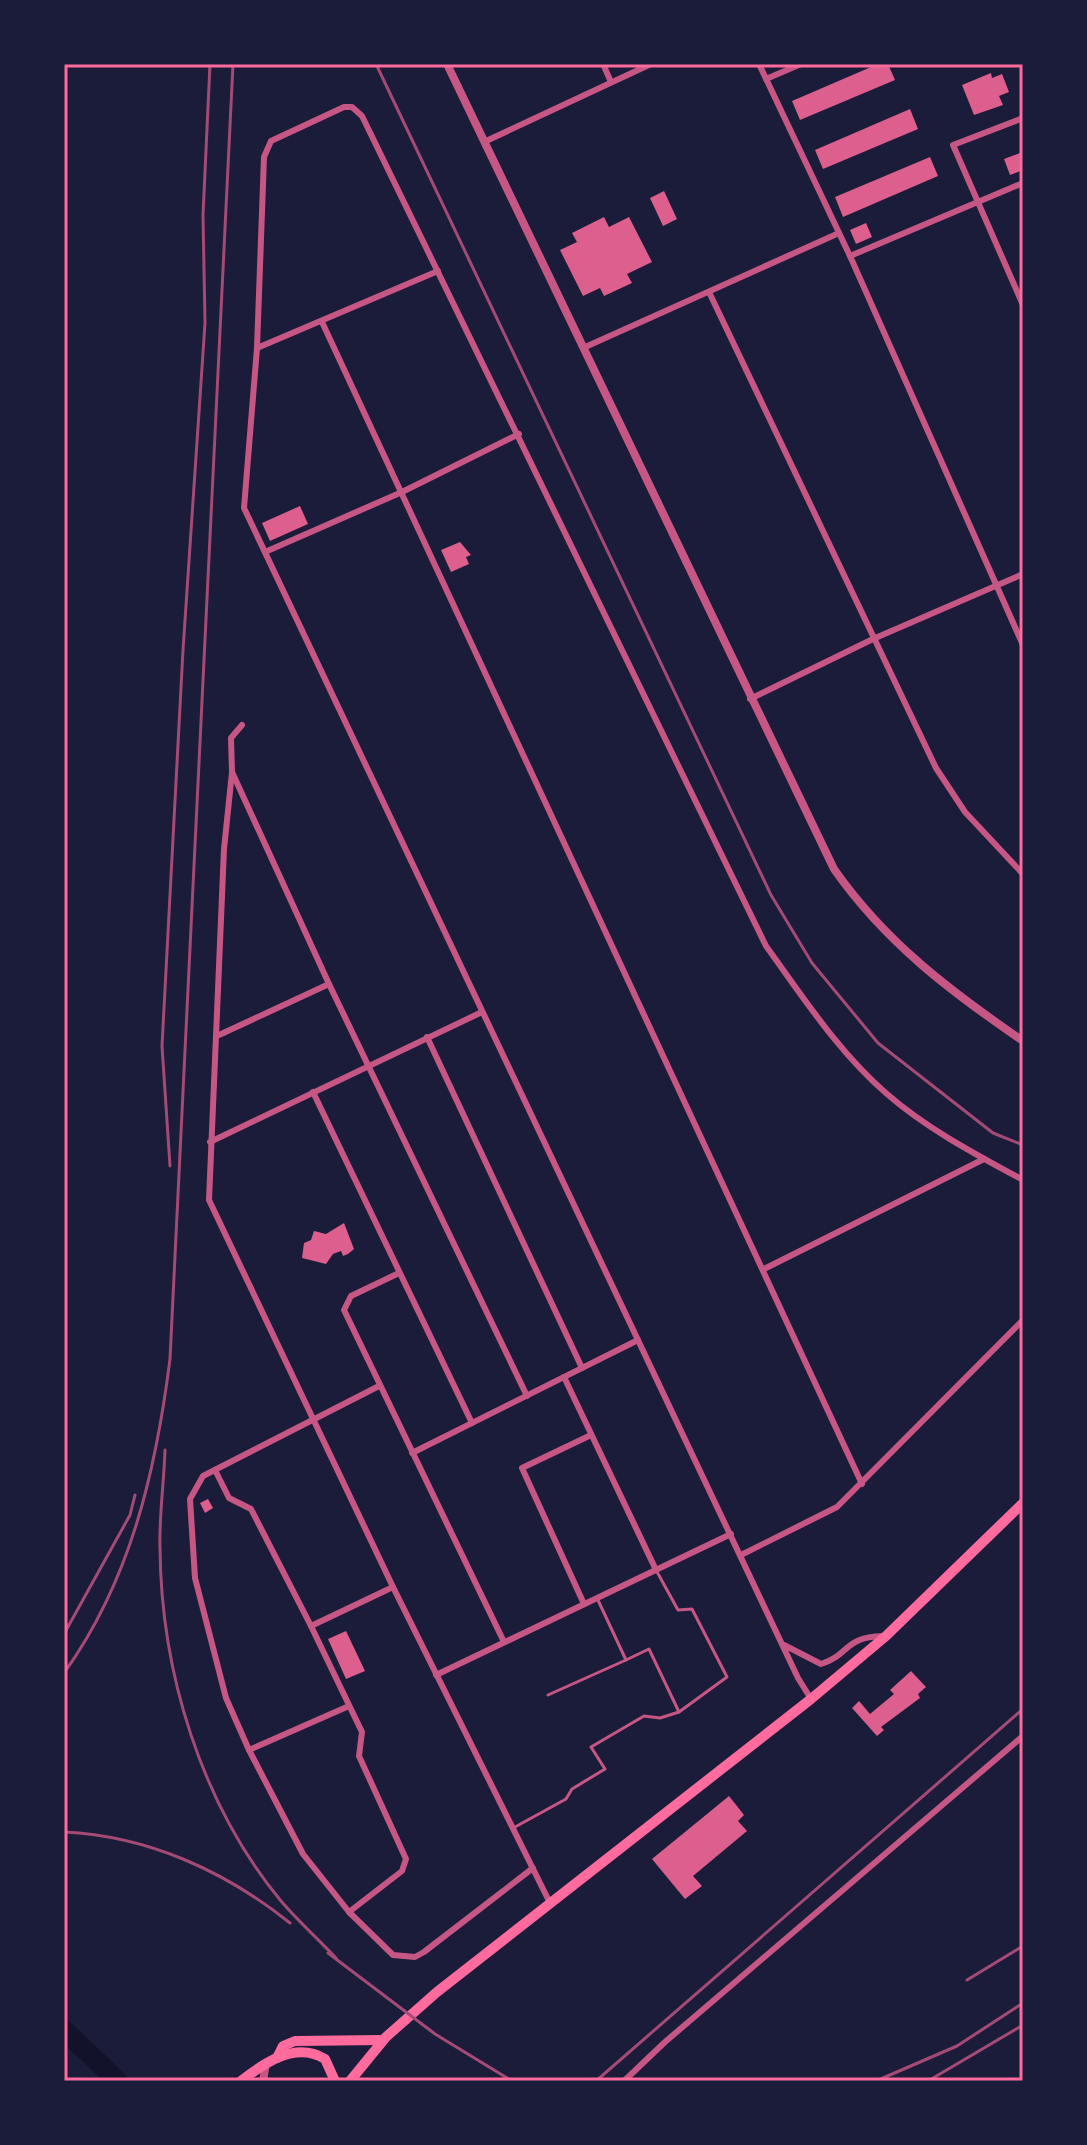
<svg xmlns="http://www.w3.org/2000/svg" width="1087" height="2145" viewBox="0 0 1087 2145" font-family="'Archivo Narrow',sans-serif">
	<rect width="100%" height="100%" fill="#1b1b3a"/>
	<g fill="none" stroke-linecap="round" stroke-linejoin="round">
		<!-- river -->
		<polyline stroke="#12122b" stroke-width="20" points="64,2030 118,2081"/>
	</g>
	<!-- building -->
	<g fill="#dd5f8e">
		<polygon points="878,64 888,64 895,80 800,120 792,101"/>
		<polygon points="991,73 992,78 1002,74 1009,92 999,96 1003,105 974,115 962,85"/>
		<polygon points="910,109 918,129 823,169 815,150"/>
		<polygon points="1023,152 1023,170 1010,175 1004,159"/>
		<polygon points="930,157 938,176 843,217 835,197"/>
		<polygon points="664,191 677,219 663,226 650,198"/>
		<polygon points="604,217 609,227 629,217 652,262 627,274 632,283 604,296 600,288 583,296 560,250 577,242 572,233"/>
		<polygon points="866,223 872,237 856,244 850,230"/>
		<polygon points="300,506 308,524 270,541 262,523"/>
		<polygon points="460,542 471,555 466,557 469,564 451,572 441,550"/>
		<polygon points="344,1223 354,1249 348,1254 343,1256 341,1251 333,1254 326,1264 302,1258 304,1243 311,1240 314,1231 326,1234"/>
		<polygon points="208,1499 213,1508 205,1513 200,1503"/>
		<polygon points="346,1631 365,1671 346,1679 328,1639"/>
		<polygon points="911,1671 926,1687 918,1694 920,1698 881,1727 884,1730 877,1736 852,1708 859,1701 870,1714 894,1694 890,1690"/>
		<polygon points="729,1796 744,1815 738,1821 747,1831 693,1876 702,1886 685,1899 652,1859"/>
	</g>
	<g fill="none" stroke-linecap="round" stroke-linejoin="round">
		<!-- service -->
		<g stroke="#c65784" stroke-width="3">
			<polyline points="597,1598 626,1660 649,1649 679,1712"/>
			<polyline points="548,1695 626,1660"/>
			<polyline points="515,1827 566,1799 572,1789 605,1769 591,1747 644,1716 660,1718 679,1712 727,1677 692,1609 678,1610 656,1570"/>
		</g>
		<!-- minor -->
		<g stroke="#c65784" stroke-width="6">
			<polyline points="603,64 611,82"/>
			<polyline points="759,64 850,256 1023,645"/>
			<polyline points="766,79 801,64"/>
			<polyline points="1023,118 953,145 1023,305"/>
			<polyline points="484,142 651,64"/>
			<polyline points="850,256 1023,183"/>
			<polyline points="709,292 936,768 965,812 1023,874"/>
			<polyline points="322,322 862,1484"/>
			<polyline points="257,348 438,271"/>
			<polyline points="583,348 839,233"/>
			<polyline points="265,552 402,492 519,434"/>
			<polyline points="750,699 873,639 1023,574"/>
			<polyline points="242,725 231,738 232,772 329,984 527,1396"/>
			<polyline points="232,772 224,849 209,1200 393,1587 551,1905"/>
			<polyline points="219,1035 329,984"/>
			<polyline points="427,1037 582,1368"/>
			<polyline points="313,1092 472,1423"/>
			<polyline points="210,1142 482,1012"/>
			<polyline points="764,1269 984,1159"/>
			<polyline points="399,1273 351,1296 344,1310 504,1642"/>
			<polyline points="564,1377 656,1570"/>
			<polyline points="379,1386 203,1476 190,1499 195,1578 226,1698 249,1750 303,1854 349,1912 393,1955 415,1957 424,1952 533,1868"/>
			<polyline points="412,1453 638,1340"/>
			<polyline points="215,1470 229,1498 251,1509 311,1626 362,1732 359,1756 406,1859 402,1871 349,1912"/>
			<polyline points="741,1555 837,1507 1023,1320"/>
			<polyline points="584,1604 522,1468 591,1435"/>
			<polyline points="311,1626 393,1587"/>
			<path d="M784 1645 821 1664C850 1655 843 1637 883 1636"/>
			<polyline points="436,1675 731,1534"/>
			<path d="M811 1699 798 1678 244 508 257 348 264 157 271 141 344 107H352L362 116 766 946C803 997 839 1053 887 1094 927 1129 977 1155 1023 1180"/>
			<polyline points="249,1750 349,1706"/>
			<polyline points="624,2081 665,2042 1023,1736"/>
		</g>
		<!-- tertiary -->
		<g stroke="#c65784" stroke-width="8">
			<path d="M447 64 834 869C885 942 950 991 1023 1041"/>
			<polyline points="263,2081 266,2063"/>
		</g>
		<!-- primary -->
		<g stroke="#ff6b9d" stroke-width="10">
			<polyline points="277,2058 283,2046 295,2041 383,2040"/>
			<path d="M241 2081C264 2063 295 2041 325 2059L335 2081"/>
			<polyline points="350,2081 386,2037 437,1992 811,1699 886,1636 1023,1503"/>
		</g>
		<!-- rail -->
		<g stroke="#a44b75" stroke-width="3">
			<polyline points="376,64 771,895 812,963 878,1043 993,1133 1023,1145"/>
			<polyline points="170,1166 162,1046 183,650 205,323 203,215 210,64"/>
			<path d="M165 1450C164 1483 159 1516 160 1548 161 1672 201 1804 281 1901 298 1921 318 1939 336 1958"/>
			<polyline points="64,1634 130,1515 135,1495"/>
			<path d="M64 1673C131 1580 156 1470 170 1359L233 64"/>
			<path d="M64 1832C148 1836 225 1871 290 1923"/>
			<polyline points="328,1953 435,2034 512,2081"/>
			<polyline points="967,1980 1023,1946"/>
			<polyline points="596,2081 1023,1709"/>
			<polyline points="876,2081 957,2046 1023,2003"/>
			<polyline points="928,2081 1023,2025"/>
		</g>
	</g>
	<!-- border -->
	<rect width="1087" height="2145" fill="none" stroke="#1b1b3a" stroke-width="132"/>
	<rect x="66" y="66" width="955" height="2013" fill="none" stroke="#ff6b9d" stroke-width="3"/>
</svg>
